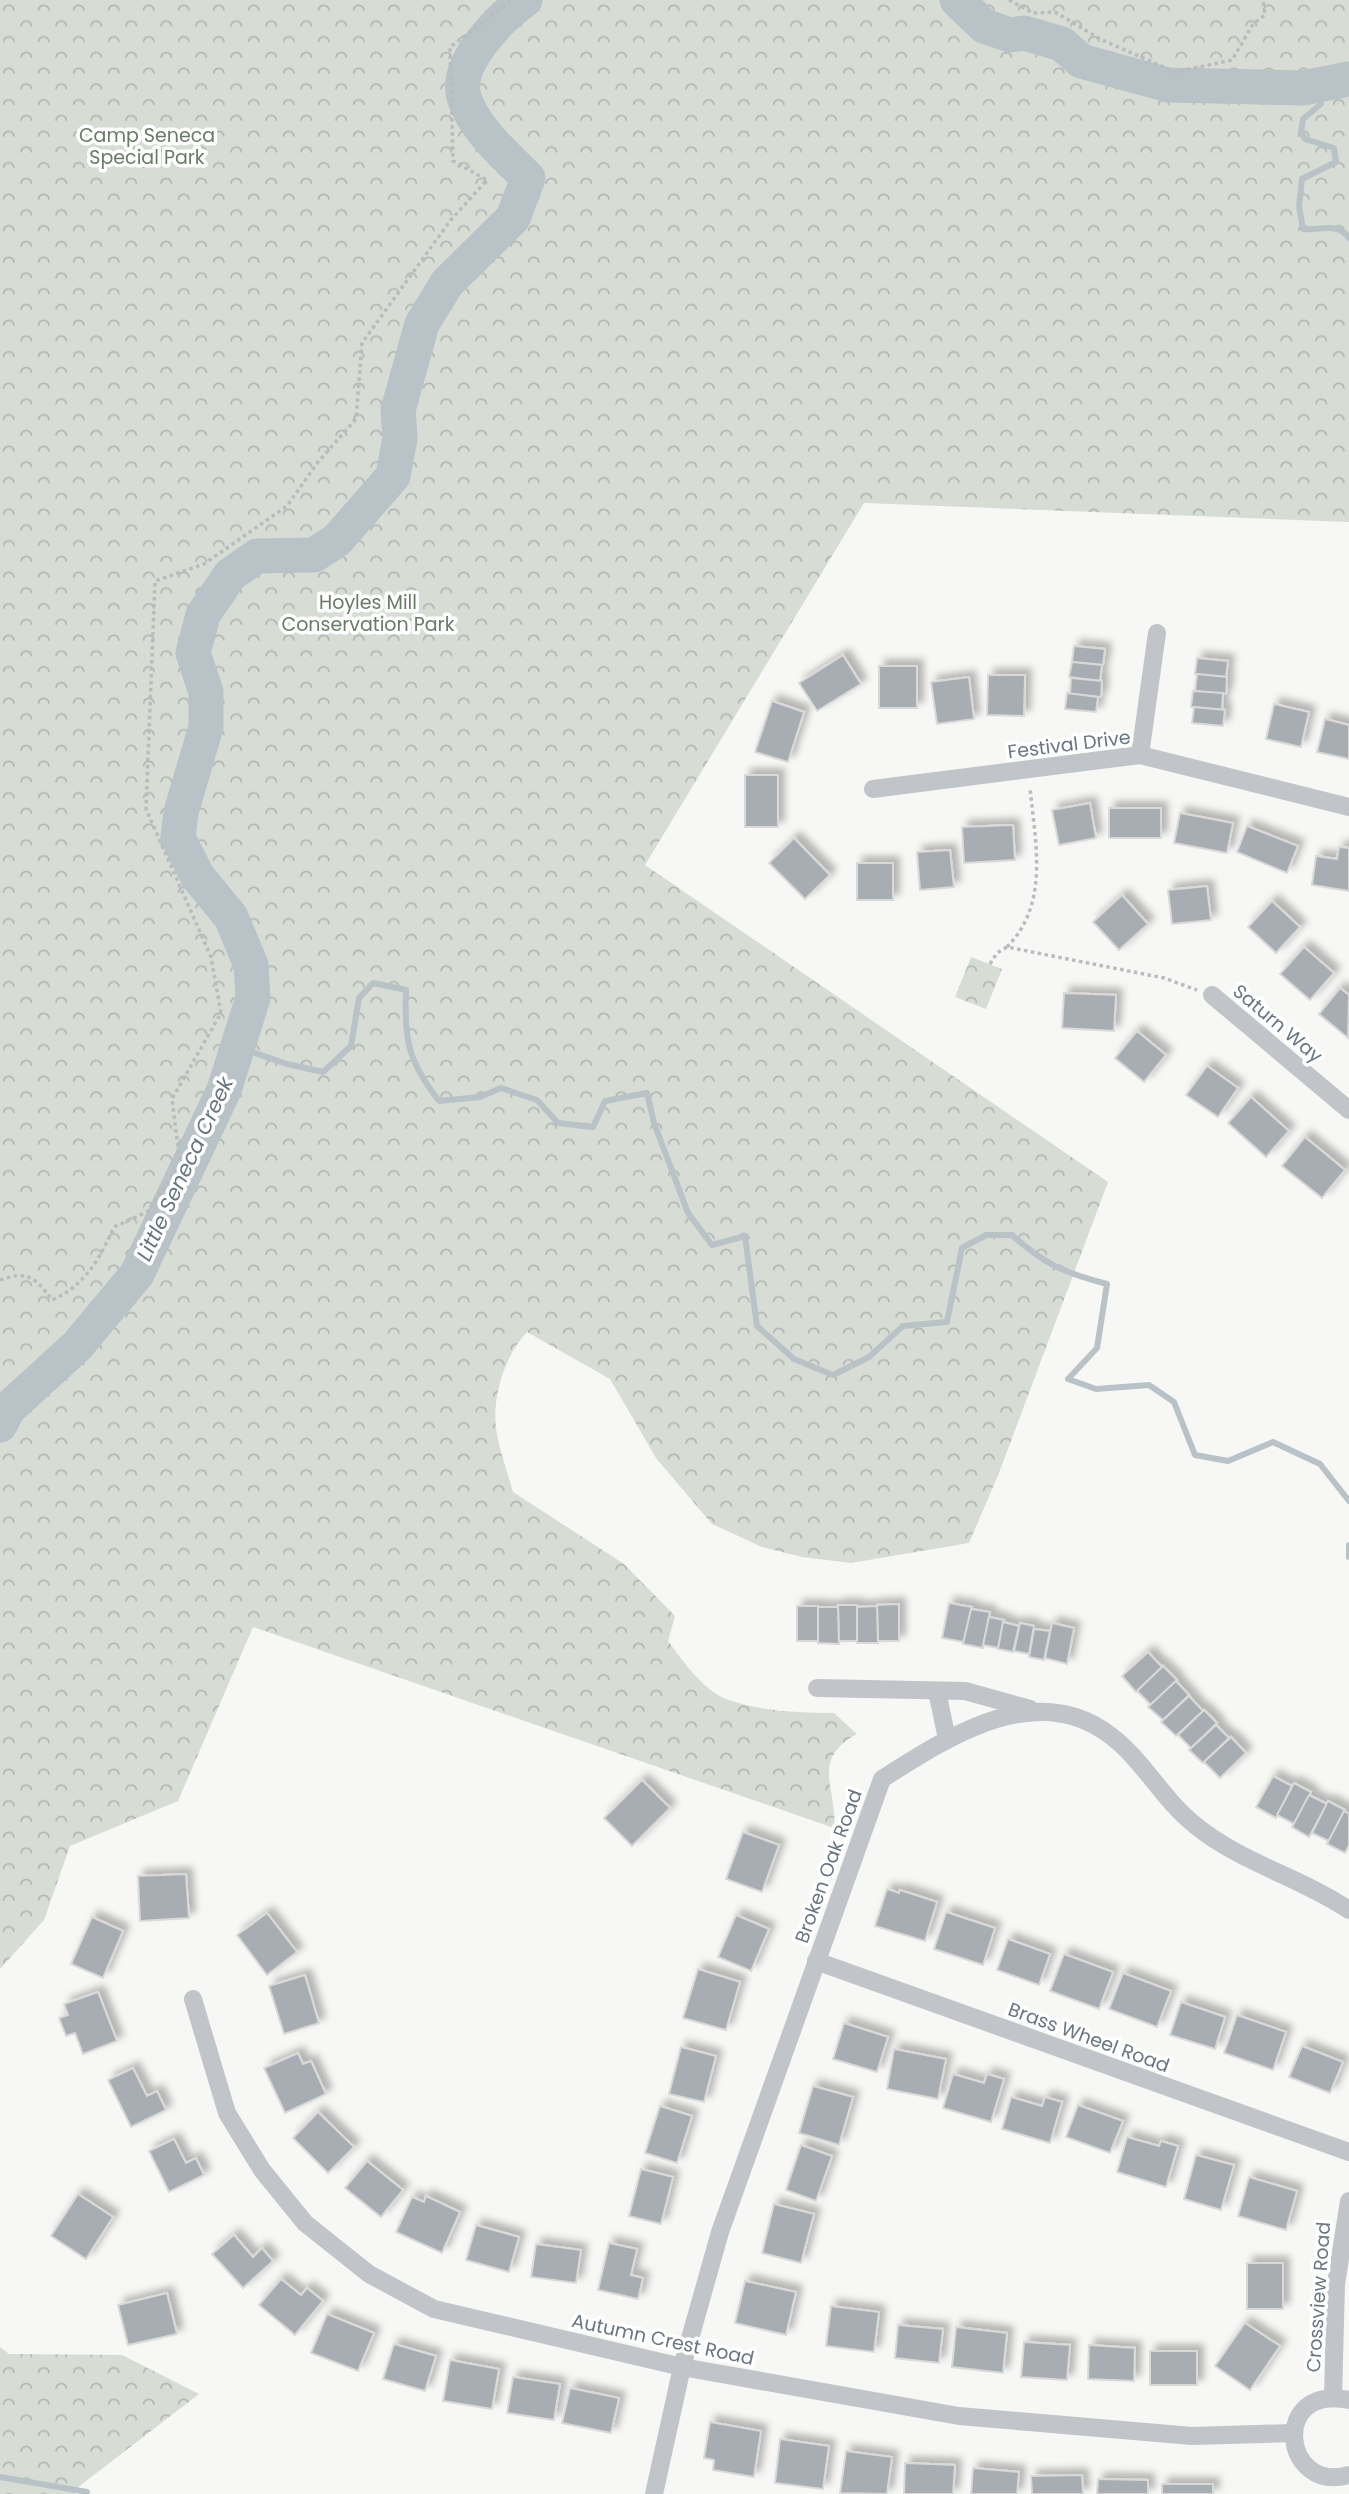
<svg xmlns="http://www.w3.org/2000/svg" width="1349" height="2494" viewBox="0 0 1349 2494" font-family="Poppins,sans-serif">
	<defs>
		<pattern id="park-crowns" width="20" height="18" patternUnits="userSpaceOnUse" patternTransform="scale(1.75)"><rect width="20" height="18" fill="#d7dcd5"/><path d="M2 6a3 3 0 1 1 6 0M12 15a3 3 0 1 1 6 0" fill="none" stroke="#b2b7b2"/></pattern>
		<filter id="shadow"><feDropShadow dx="6" dy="-6" stdDeviation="3.5" flood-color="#0004"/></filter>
	</defs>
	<rect width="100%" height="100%" fill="#f7f7f5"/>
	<!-- park -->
	<g fill="url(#park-crowns)">
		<path d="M0 0H1349V522L864 503 645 865 1108 1182 999 1473 969 1543 851 1563 802 1557 762 1547 712 1524 656 1458 610 1379 527 1332C505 1355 492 1397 496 1428 499 1449 507 1471 513 1492L624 1564 675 1616 668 1641C683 1661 702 1689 726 1699 757 1711 801 1713 834 1713L857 1734C809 1760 838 1789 834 1828L253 1627 178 1801 70 1846 44 1920 0 1969Z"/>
		<polygon points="971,957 1002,969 986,1009 955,997"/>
		<polygon points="0,2347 9,2354 122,2355 199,2394 77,2488 75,2494 0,2494"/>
	</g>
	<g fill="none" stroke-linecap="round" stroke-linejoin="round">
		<!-- stream -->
		<g stroke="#b9c2c6" stroke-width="6">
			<path d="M1319 85 1321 104 1303 119 1301 132 1305 139 1334 148 1336 162 1302 179 1299 206 1303 229C1321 231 1336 221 1349 238"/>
			<path d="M237 1047 287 1064 323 1072 351 1046 359 998 373 983 406 990C404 1040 408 1061 439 1101L480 1097 501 1088 537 1100 558 1123 593 1127 605 1101 647 1093 654 1123 688 1213 712 1245 745 1236 757 1326 794 1359 833 1375 869 1357 903 1326 947 1322 962 1248 986 1235H1012C1045 1265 1065 1273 1107 1284L1097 1348 1068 1379 1096 1389 1149 1385 1174 1402 1195 1455 1228 1461 1273 1442 1320 1464 1349 1501"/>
			<polyline points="1349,1545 1349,1557"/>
			<polyline points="0,2477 87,2492"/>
		</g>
		<!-- river -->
		<g stroke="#b9c2c6" stroke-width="35">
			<polyline points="957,0 984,26 1010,35 1024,33 1062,44 1081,61 1168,85 1303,88 1349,79"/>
			<path d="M0 1425 8 1409 77 1346 137 1274 224 1090 253 998 251 965 231 917 198 877 178 838 181 812 206 727V692L193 653 203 615 230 575 257 556 314 555 337 540 393 476 400 438 398 410 422 324 447 283 513 218 528 178C505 155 474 129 464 97 454 63 501 17 525 0"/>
		</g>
	</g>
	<!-- building -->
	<g fill="#a7adb3" stroke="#d9d9d7" stroke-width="2" filter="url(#shadow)">
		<polygon points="1074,646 1105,649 1103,665 1072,662"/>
		<polygon points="843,655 861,684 817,711 799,683"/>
		<polygon points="1197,658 1228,661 1226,677 1195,674"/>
		<polygon points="1072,662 1102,665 1100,681 1069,677"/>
		<rect x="879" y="666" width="38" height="42"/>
		<polygon points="1197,674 1227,677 1226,694 1195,691"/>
		<polygon points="988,675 1025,675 1024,716 987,715"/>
		<polygon points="969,677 974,719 937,724 931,682"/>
		<polygon points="1071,678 1102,681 1101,697 1070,694"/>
		<polygon points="1193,691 1223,693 1222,710 1191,707"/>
		<polygon points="1067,693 1098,697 1096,712 1065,709"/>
		<polygon points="772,701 804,712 788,762 755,752"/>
		<polygon points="1274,704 1309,712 1301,747 1266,739"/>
		<polygon points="1194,707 1225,710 1223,726 1192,723"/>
		<polygon points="1325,719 1349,725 1349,759 1317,752"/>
		<rect x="745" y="775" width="33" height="52"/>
		<polygon points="1090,803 1096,838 1059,845 1052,810"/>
		<rect x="1109" y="808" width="52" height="30"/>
		<polygon points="1180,813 1233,823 1227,853 1174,843"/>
		<polygon points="1013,825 1015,860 964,863 962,827"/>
		<polygon points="1247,826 1298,846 1287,873 1237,852"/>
		<polygon points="794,838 830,875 805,899 769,863"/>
		<polygon points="1339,847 1349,848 1349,891 1312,885 1316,856 1337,859"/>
		<polygon points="950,850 954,887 920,890 917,852"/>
		<rect x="857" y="863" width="36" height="37"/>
		<polygon points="1207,886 1211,920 1172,924 1168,890"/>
		<polygon points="1122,895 1148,924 1119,950 1093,922"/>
		<polygon points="1272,901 1300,927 1276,953 1248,927"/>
		<polygon points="1304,947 1334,973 1310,1000 1280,974"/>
		<polygon points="1340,988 1349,995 1348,1038 1319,1014"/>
		<polygon points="1064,993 1116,995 1114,1031 1062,1028"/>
		<polygon points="1137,1031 1166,1055 1144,1082 1115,1058"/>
		<polygon points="1207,1066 1238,1088 1218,1117 1186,1095"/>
		<polygon points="1251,1097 1289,1131 1266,1157 1228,1123"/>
		<polygon points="1305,1137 1345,1170 1322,1198 1282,1166"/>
		<polygon points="949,1603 972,1607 964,1642 942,1638"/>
		<polygon points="899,1604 899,1641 878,1641 877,1605"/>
		<polygon points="838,1605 857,1605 857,1641 839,1641"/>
		<rect x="797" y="1606" width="21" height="35"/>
		<polygon points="877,1606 878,1643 857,1643 857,1607"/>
		<polygon points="818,1607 838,1607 839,1644 818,1643"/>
		<polygon points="971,1609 990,1612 983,1648 963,1644"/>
		<polygon points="989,1617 1004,1620 998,1648 983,1645"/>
		<polygon points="1003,1622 1019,1626 1013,1652 998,1649"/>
		<polygon points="1020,1623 1034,1626 1029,1654 1014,1651"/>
		<polygon points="1052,1623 1074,1628 1067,1664 1045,1658"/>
		<polygon points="1034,1629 1050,1631 1044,1660 1029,1657"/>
		<polygon points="1148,1652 1162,1667 1136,1692 1122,1676"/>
		<polygon points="1163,1666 1177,1680 1151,1705 1137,1691"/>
		<polygon points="1176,1681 1189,1695 1163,1720 1148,1707"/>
		<polygon points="1189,1696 1203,1711 1176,1736 1161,1722"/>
		<polygon points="1204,1710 1217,1723 1191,1748 1178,1735"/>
		<polygon points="1216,1725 1229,1738 1203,1763 1189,1750"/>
		<polygon points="1231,1737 1246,1753 1220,1778 1204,1762"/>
		<polygon points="1273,1776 1292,1786 1276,1818 1256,1807"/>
		<polygon points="642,1780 670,1808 632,1846 604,1818"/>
		<polygon points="1294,1783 1311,1792 1294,1824 1277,1815"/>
		<polygon points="1309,1795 1327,1804 1309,1837 1292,1827"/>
		<polygon points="1328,1801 1345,1810 1329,1841 1312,1833"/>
		<polygon points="1344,1811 1349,1814 1349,1845 1345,1853 1327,1844"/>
		<polygon points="743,1832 779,1845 762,1892 726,1879"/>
		<polygon points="186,1874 189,1918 140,1921 138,1876"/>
		<polygon points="887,1889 899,1893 900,1890 937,1902 925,1941 875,1926"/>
		<polygon points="946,1912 995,1928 983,1965 934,1949"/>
		<polygon points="267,1913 297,1952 267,1975 237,1935"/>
		<polygon points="736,1915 769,1929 751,1971 718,1957"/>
		<polygon points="92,1917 123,1931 103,1978 71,1964"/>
		<polygon points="1008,1939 1050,1954 1039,1985 997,1970"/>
		<polygon points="1064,1954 1113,1972 1099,2009 1050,1991"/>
		<polygon points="698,1969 740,1982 726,2030 683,2018"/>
		<polygon points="1123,1973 1171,1991 1157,2027 1109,2009"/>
		<polygon points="305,1975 319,2023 284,2034 269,1986"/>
		<polygon points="98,1992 117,2041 83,2054 75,2033 66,2036 59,2018 68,2015 64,2004"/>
		<polygon points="1181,2002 1225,2017 1215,2049 1170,2035"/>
		<polygon points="1237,2015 1286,2032 1273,2070 1224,2053"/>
		<polygon points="844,2023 888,2037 877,2072 833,2059"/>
		<polygon points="1302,2046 1343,2062 1330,2093 1289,2077"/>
		<polygon points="681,2047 716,2056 704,2102 669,2094"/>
		<polygon points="894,2049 946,2059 938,2099 887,2089"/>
		<polygon points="298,2053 303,2064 311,2061 326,2094 285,2113 264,2068"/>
		<polygon points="133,2068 147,2096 157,2091 166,2110 131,2127 108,2080"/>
		<polygon points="953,2074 984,2083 987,2074 1004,2079 991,2122 943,2108"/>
		<polygon points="813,2086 853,2097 839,2145 799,2133"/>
		<polygon points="1011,2097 1042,2106 1045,2097 1062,2102 1050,2143 1002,2129"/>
		<polygon points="1078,2105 1123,2121 1110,2153 1066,2137"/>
		<polygon points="660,2106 692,2116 677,2163 645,2153"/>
		<polygon points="318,2112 354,2147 328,2173 293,2138"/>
		<polygon points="1127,2137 1159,2146 1161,2141 1178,2146 1166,2187 1117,2172"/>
		<polygon points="174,2139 186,2163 196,2158 204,2175 169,2192 149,2151"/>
		<polygon points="801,2145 832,2156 816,2201 786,2190"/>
		<polygon points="1196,2155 1234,2165 1221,2210 1184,2199"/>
		<polygon points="367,2161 403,2190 381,2217 345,2188"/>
		<polygon points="641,2169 673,2177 661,2224 629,2216"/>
		<polygon points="1249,2177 1297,2191 1286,2230 1238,2216"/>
		<polygon points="78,2194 113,2217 86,2259 51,2236"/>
		<polygon points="426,2196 460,2212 442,2253 396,2232 412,2197 424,2202"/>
		<polygon points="774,2204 814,2214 801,2263 762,2253"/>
		<polygon points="476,2225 519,2237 509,2272 466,2260"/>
		<polygon points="234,2235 253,2257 262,2248 273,2261 243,2288 212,2254"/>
		<polygon points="609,2243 637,2249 631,2275 643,2278 638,2299 598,2290"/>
		<polygon points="536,2244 581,2250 576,2283 531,2277"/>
		<rect x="1247" y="2263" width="36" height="46"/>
		<polygon points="281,2279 301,2295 307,2288 323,2301 295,2335 259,2305"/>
		<polygon points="745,2281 796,2292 786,2335 735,2323"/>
		<polygon points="167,2293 177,2334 128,2345 118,2305"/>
		<polygon points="831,2306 879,2312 874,2352 826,2346"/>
		<polygon points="327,2314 374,2333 358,2371 311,2353"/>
		<polygon points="1245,2323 1280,2346 1250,2390 1215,2366"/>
		<polygon points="898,2325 943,2329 939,2363 895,2358"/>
		<polygon points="956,2327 1007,2333 1003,2373 952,2367"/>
		<polygon points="1024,2342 1070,2345 1067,2380 1021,2377"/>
		<polygon points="394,2344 436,2356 425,2391 383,2379"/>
		<polygon points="1089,2345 1135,2348 1134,2381 1088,2379"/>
		<rect x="1150" y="2351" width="47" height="34"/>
		<polygon points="450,2360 499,2369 492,2409 443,2401"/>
		<polygon points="513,2377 560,2384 554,2420 507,2413"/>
		<polygon points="570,2388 619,2398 611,2433 562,2423"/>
		<polygon points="710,2422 761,2431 754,2477 713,2470 714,2460 704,2458"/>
		<polygon points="780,2439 829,2446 823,2489 775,2483"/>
		<polygon points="846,2451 892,2457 887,2494 840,2493"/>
		<polygon points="905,2463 955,2465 953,2494 904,2494"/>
		<polygon points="973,2468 1019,2472 1017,2494 971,2494"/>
		<polygon points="1082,2475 1083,2494 1032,2494 1031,2476"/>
		<polygon points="1098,2479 1148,2480 1148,2494 1097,2494"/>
		<rect x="1162" y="2484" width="51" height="10"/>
	</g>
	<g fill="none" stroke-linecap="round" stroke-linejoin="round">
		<!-- path -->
		<g stroke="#b9bcbe" stroke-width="3.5" stroke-dasharray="3.5 3.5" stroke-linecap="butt">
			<polyline points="1009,0 1033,13 1055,12 1100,39 1175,72 1232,60 1253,24 1265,15 1263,0"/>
			<path d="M1007 947C1050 903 1035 843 1030 787"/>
			<polyline points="990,964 997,953 1007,947 1164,978 1197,990"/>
			<path d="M0 1280C28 1270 36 1278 52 1300 85 1286 100 1258 114 1227L147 1212 180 1165 172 1099 221 1013 211 957 146 809 155 581 204 564 287 506 318 462 356 419 362 343 450 221 487 180 453 161 450 47 513 0"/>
		</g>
		<!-- street -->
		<g stroke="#c1c4c8" stroke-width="18">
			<polyline points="1140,755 1157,633"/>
			<polyline points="873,789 1140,755 1349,807"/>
			<polyline points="1212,995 1349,1110"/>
			<polyline points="817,1688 965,1691 1030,1709"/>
			<polyline points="937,1691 947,1739"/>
			<polyline points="816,1961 1349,2152"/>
			<polyline points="193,1999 227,2113 262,2170 305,2223 369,2274 434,2309 682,2367 959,2416 1192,2436 1293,2433"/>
			<polyline points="1333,2397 1336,2284 1349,2201"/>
			<path d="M1349 2400C1270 2383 1282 2494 1349 2475"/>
			<path d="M654 2494 682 2367 720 2232 882 1779C948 1737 1037 1678 1111 1736 1143 1760 1163 1800 1195 1825 1241 1863 1300 1877 1349 1910"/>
		</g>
	</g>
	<g text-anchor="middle" stroke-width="7" stroke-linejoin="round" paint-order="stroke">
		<!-- park labels -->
		<g font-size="19" fill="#6b7a68" stroke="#fff">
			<text x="147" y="142">Camp Seneca<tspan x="147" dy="22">Special Park</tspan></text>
			<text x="368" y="609">Hoyles Mill<tspan x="368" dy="22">Conservation Park</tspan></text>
		</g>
		<!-- street labels -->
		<g font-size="19" fill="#6a7682" stroke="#fff">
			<text transform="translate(1069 744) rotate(-7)" y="7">Festival Drive</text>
			<text transform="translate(1278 1023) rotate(40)" y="7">Saturn Way</text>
			<text transform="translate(828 1866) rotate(-70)" y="7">Broken Oak Road</text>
			<text transform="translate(1089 2037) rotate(20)" y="7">Brass Wheel Road</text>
			<text transform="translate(1318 2297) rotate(-86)" y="7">Crossview Road</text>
			<text transform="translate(663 2339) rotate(12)" y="7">Autumn Crest Road</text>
		</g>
		<!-- water labels -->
		<g font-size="21" font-style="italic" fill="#66767e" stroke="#fff">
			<text transform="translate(185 1169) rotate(-65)" y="7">Little Seneca Creek</text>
		</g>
	</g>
</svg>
